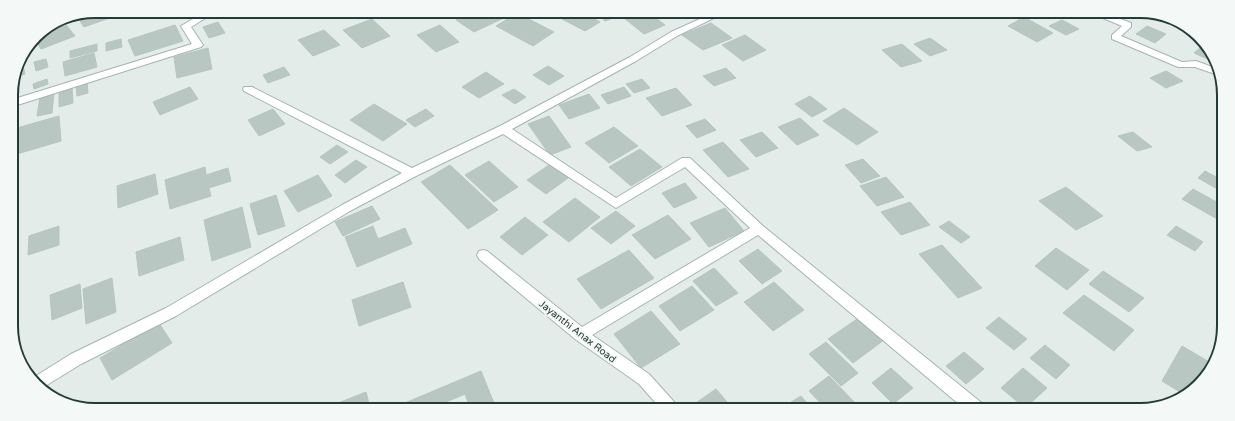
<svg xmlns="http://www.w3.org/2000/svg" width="1235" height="421" viewBox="0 0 1235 421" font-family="'Varela Round',sans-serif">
	<rect width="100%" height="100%" fill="#e3ece9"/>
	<!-- building -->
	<g fill="#b9c7c3" stroke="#b6c5c1">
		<polygon points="95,11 111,11 115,16 84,27 76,15"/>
		<polygon points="473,12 503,12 508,16 474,32 456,20"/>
		<polygon points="572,12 582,12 600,22 585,31 562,19"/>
		<polygon points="595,12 629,12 605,21"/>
		<polygon points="637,12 649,13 665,25 644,34 624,18"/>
		<polygon points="517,13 554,32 533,46 496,26"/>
		<polygon points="884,13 901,13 893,18"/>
		<polygon points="1145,14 1162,14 1173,21 1169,24"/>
		<polygon points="1024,17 1053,33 1037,42 1008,26"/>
		<polygon points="372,19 390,36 362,48 343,30"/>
		<polygon points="1062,20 1079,29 1066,35 1049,26"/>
		<polygon points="63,21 75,36 41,49 34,38 36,35 50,26"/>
		<polygon points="218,22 225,33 209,38 203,27"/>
		<polygon points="711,23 732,38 703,50 682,35"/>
		<polygon points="175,25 183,41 135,56 128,40"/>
		<polygon points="440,25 459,42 436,52 417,35"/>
		<polygon points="1147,26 1166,34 1155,43 1136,34"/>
		<polygon points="324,30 340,45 313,56 298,40"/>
		<polygon points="745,35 766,50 743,61 722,45"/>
		<polygon points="930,38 947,50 930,56 914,44"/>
		<polygon points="121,39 122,47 106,51 106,43"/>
		<polygon points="97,44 97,51 70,58 70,51"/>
		<polygon points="902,44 922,61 901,67 882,50"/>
		<polygon points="1202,46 1207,48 1213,60 1212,61 1194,53"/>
		<polygon points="208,48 212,69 177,78 174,57"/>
		<polygon points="94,53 97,67 65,76 63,62"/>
		<polygon points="46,59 48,67 36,71 34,62"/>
		<polygon points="23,66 25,74 14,77 16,68"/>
		<polygon points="548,66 564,76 549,85 533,75"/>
		<polygon points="284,67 290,75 268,83 263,75"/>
		<polygon points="726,68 736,78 714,86 703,76"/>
		<polygon points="1166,71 1183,81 1166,88 1150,78"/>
		<polygon points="486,72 504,84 479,98 462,87"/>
		<polygon points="47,79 48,84 34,89 33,84"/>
		<polygon points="642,79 650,88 634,93 626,84"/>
		<polygon points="87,82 88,93 77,96 76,85"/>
		<polygon points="72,87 73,103 59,107 59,90"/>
		<polygon points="190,87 198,99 160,115 153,102"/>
		<polygon points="624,87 631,96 608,104 601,95"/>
		<polygon points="676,88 692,105 662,116 646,98"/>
		<polygon points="514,89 526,97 515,104 502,95"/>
		<polygon points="54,93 52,113 37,116 40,97"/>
		<polygon points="589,94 600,108 569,119 559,105"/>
		<polygon points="810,96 827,109 812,117 795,104"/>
		<polygon points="374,104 407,124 383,141 350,120"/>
		<polygon points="844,108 878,132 857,145 823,121"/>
		<polygon points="273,109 285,124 259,136 248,120"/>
		<polygon points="426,109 434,116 415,127 406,120"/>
		<polygon points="59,116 61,141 17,154 17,128"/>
		<polygon points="549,116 571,147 550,155 528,124"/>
		<polygon points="800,118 819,135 797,145 778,127"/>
		<polygon points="705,119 716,130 697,138 686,126"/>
		<polygon points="614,127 638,146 609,163 585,143"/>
		<polygon points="762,132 778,148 756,157 740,140"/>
		<polygon points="1133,132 1152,147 1137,151 1118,136"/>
		<polygon points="723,142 749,169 728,177 703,150"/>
		<polygon points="337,145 348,152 330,164 320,157"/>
		<polygon points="640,149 662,167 631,186 609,167"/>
		<polygon points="863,159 880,176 861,183 845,165"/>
		<polygon points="356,160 367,167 345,183 335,175"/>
		<polygon points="489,161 518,187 494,202 465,175"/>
		<polygon points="450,165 498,210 468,229 421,182"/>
		<polygon points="549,165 568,178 546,194 527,180"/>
		<polygon points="205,167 206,175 228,168 231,181 209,188 211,196 170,209 165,180"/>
		<polygon points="1205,171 1222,180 1221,191 1198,178"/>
		<polygon points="155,174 158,194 118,208 117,186"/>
		<polygon points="318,175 332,196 298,212 284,191"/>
		<polygon points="886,177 904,197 877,206 860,186"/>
		<polygon points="685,183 697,198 674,208 662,193"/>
		<polygon points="1066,187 1103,216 1076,230 1039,201"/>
		<polygon points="1193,189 1222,205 1222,218 1219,220 1182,199"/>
		<polygon points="276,195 285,226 258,235 250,204"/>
		<polygon points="575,198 600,217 569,242 543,222"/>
		<polygon points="910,202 930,225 901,235 881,212"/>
		<polygon points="372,206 380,219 343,236 335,222"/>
		<polygon points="242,207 251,247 212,261 204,220"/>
		<polygon points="725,208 744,231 709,247 690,223"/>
		<polygon points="616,211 635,226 611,244 591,228"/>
		<polygon points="668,215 691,239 655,259 632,235"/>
		<polygon points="525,217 548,235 522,255 500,237"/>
		<polygon points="949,221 970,237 961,243 939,227"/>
		<polygon points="59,226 59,245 28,255 29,236"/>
		<polygon points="373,226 378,239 405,228 412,244 357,267 345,237"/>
		<polygon points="1176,226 1203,242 1195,251 1167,235"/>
		<polygon points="180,237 184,260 139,276 136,252"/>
		<polygon points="942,245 982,288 958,298 919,254"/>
		<polygon points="1056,248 1089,270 1067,290 1035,266"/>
		<polygon points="758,249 782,271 762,284 739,261"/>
		<polygon points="629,250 654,278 601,309 577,279"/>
		<polygon points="714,268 738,293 716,306 693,281"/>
		<polygon points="1103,271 1144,298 1129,312 1089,284"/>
		<polygon points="112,278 116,312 86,324 83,289"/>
		<polygon points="403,282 411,307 359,326 352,300"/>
		<polygon points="774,282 804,310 773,331 744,302"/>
		<polygon points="80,284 82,308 52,320 50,295"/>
		<polygon points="692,286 714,310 680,331 659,306"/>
		<polygon points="1084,295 1134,330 1114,351 1063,313"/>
		<polygon points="651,311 680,344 641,368 614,334"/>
		<polygon points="860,317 884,340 853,363 828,339"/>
		<polygon points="999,317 1027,339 1014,350 986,328"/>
		<polygon points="159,323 172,343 112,380 100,358"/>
		<polygon points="826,342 858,373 841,386 809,354"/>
		<polygon points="1045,345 1070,365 1056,379 1030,358"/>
		<polygon points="1182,346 1211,363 1191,392 1185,395 1162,381"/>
		<polygon points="964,352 984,369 966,384 946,366"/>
		<polygon points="891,368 913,388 893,404 872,383"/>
		<polygon points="1023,368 1047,388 1025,408 1001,388"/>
		<polygon points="481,371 496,408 470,408 465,394 432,408 393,408"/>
		<polygon points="829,376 861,409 826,409 809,391"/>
		<polygon points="716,389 733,409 690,407"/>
		<polygon points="366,392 370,408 334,408 333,405"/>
		<polygon points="801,396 812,409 780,409"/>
	</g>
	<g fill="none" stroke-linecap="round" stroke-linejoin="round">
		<!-- minor casing -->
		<g stroke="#a6b4b1" stroke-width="2">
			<g id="minor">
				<polygon points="206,11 217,11 191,27 203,45 201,47 11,107 11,100 192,44 181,26"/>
				<polygon points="713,13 724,13 677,36 636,61 512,129 616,198 682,158 690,158 763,226 983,404 985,409 966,409 954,400 758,235 592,335 649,374 676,404 678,409 661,409 639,384 575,339 479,259 477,255 479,251 483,250 487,251 582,327 750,228 685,167 616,208 503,134 416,176 350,211 176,316 81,364 42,388 31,379 71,354 166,308 342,205 402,173 244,91 243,89 244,87 252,87 412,168 500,126 630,57 671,32"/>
				<polygon points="1097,14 1108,14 1131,23 1131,27 1121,36 1182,62 1196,61 1218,69 1221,76 1195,67 1178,67 1112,39 1112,35 1122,26 1098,16"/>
			</g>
		</g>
		<!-- minor -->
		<use href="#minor" fill="#fff" fill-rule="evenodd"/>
	</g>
	<g text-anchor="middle" stroke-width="4" stroke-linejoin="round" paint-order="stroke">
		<!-- street labels -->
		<g font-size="10" fill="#243c39" stroke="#f4f9f7">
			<text transform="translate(578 331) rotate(38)" y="4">Jayanthi Anax Road</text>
		</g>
	</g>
	<!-- crop -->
	<path d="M0 0H1235V421H0ZM95 18H1140A77 77 0 0 1 1217 95V326A77 77 0 0 1 1140 403H95A77 77 0 0 1 18 326V95A77 77 0 0 1 95 18Z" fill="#f4f9f7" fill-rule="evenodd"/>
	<path fill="none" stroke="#243c39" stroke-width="2" d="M95 18H1140A77 77 0 0 1 1217 95V326A77 77 0 0 1 1140 403H95A77 77 0 0 1 18 326V95A77 77 0 0 1 95 18Z"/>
</svg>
